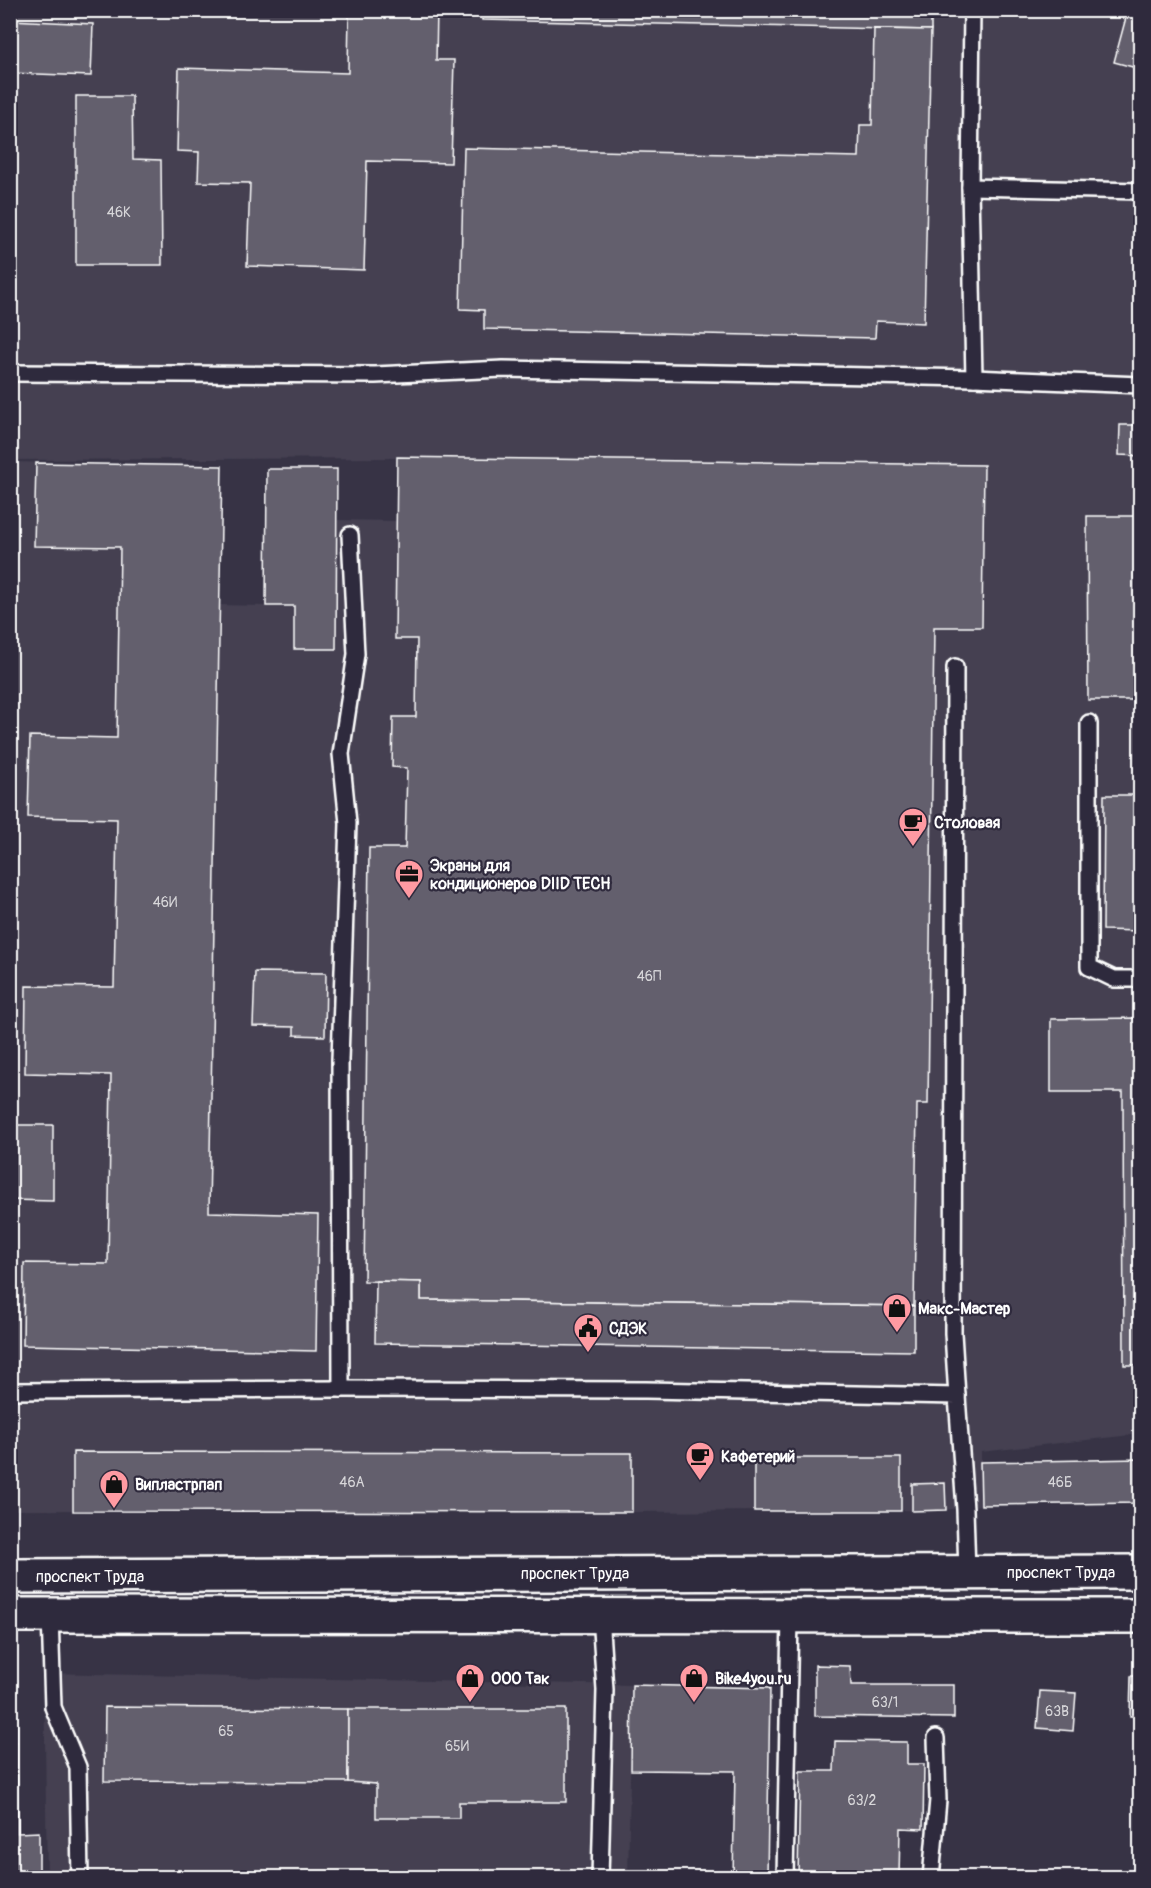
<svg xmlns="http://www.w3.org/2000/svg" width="1151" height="1888" viewBox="0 0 1151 1888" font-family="Pangolin,sans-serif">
	<rect width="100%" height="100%" fill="#373345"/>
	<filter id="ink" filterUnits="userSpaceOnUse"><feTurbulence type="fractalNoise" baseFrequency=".0167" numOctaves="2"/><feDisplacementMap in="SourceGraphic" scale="12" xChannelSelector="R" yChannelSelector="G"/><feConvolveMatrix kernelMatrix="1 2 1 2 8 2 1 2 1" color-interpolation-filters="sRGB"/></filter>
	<g filter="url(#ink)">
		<!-- built -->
		<g fill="#444051">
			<polygon points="11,11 1140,11 1140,1434 981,1452 981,1505 946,1510 632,1512 11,1510 11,462 222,466 219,605 265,606 267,469 337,469 337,520 397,521 397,458 11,460"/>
			<polygon points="44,1673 632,1685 628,1877 47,1877"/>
		</g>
		<!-- building -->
		<g fill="#635f6d" stroke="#fff" stroke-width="1.5">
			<polygon points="349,10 437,10 436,60 454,60 451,163 367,161 364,270 247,266 250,183 198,182 199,152 177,151 179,68 348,73"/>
			<polygon points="482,10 931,10 931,30 482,20"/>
			<polygon points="1128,10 1140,10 1140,69 1114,62"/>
			<polygon points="10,20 93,24 91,76 10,73"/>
			<polygon points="874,29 931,30 924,323 876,321 875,338 484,329 484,310 460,309 464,148 859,157 860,125 872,125"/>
			<polygon points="76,96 132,96 133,159 161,160 162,265 76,265"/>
			<polygon points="1120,425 1140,425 1140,456 1119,455"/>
			<polygon points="397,457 984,465 982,627 934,627 928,1104 917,1104 914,1306 421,1300 421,1282 364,1281 369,848 405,848 407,768 392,767 393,717 416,717 417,639 395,639"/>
			<polygon points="36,463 222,466 209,1212 318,1215 316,1351 23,1345 24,1263 108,1264 111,1075 25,1073 26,986 114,987 117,819 28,817 30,736 117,738 120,547 34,546"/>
			<polygon points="267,469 337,469 336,649 294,649 294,606 266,606"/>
			<polygon points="1087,516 1140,516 1140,700 1088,700"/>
			<polygon points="1104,795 1140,795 1140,931 1103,930"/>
			<polygon points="255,972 326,973 325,1036 294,1035 294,1027 253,1026"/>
			<polygon points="1140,1018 1140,1365 1124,1365 1123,1092 1051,1092 1051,1019"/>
			<polygon points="10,1125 53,1125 53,1201 10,1200"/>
			<polygon points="376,1281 421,1282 421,1300 914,1306 914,1351 375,1343"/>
			<polygon points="73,1452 632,1453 632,1512 73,1511"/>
			<rect x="754" y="1458" width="147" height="53"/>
			<polygon points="1140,1459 1140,1503 981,1505 980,1462"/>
			<polygon points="945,1483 946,1510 912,1511 912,1484"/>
			<polygon points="815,1665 850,1666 851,1685 954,1685 954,1718 815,1716"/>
			<polygon points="1131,1676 1140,1676 1140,1716 1130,1716"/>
			<rect x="10" y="1680" width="7" height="62"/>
			<polygon points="632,1685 770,1688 767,1878 733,1878 735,1771 631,1770"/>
			<polygon points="1040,1691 1076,1693 1073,1731 1037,1728"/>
			<polygon points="105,1707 348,1709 348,1782 104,1781"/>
			<polygon points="348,1709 566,1709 566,1802 459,1802 459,1818 376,1818 376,1784 348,1782"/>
			<polygon points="835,1741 907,1742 907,1764 924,1764 923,1829 900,1828 899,1878 798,1878 800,1771 834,1771"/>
			<polygon points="10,1742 17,1742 18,1833 39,1832 39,1878 10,1878"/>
		</g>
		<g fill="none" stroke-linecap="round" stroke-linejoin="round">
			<!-- service casing -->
			<g stroke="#fff" stroke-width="20">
				<g id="service">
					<polyline points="972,10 970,187 974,378"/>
					<polyline points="970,187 1140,191"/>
					<polyline points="10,373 375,375 503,369 974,378 1140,385"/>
					<polyline points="955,667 953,1333 957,1396"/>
					<polyline points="1089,723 1089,967 1114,979 1140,979"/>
					<polyline points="341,1389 340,1060 348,823 341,754 356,654 350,535"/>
					<polyline points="10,1391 341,1389 646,1390 957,1396 965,1509 967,1572"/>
					<polyline points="50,1615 53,1707 78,1767 80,1878"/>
					<polyline points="600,1615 605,1690 600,1878"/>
					<polyline points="785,1878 790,1616"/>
					<polyline points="931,1878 938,1800 936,1738"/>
				</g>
			</g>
			<!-- secondary casing -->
			<g stroke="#fff" stroke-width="38">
				<g id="secondary">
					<polyline points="10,1576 1140,1572"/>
					<polyline points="10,1615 1140,1616"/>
				</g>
			</g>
			<!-- service -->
			<use href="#service" stroke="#2f2a3d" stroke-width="15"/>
			<!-- secondary -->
			<use href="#secondary" stroke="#2f2a3d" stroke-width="33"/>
		</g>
	</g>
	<!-- icons -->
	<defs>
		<g id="cafe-pin" transform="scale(1.5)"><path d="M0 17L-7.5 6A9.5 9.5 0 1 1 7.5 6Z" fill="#ff9aa2" stroke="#2f2a3d"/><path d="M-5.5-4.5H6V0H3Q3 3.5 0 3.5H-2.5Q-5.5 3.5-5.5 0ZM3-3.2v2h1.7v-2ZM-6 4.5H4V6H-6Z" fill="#111"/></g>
		<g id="office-pin" transform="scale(1.5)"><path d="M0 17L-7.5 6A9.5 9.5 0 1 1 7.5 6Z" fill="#ff9aa2" stroke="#2f2a3d"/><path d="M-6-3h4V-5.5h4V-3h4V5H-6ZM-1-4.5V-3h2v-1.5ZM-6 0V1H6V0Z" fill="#111"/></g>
		<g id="shop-pin" transform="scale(1.5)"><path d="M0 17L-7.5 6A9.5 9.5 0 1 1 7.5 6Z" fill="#ff9aa2" stroke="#2f2a3d"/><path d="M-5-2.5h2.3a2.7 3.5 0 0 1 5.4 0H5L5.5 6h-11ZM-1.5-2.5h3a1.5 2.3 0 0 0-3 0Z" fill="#111"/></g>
		<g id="civic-pin" transform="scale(1.5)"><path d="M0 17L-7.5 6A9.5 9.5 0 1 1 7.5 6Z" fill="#ff9aa2" stroke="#2f2a3d"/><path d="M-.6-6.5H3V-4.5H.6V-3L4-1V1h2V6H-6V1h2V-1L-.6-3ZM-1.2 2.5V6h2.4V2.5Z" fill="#111"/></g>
	</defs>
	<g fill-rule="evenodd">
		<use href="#cafe-pin" x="913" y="822"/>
		<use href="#office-pin" x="409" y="874"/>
		<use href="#shop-pin" x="897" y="1308"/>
		<use href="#civic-pin" x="588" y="1328"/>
		<use href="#cafe-pin" x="700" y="1456"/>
		<use href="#shop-pin" x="114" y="1484"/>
		<use href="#shop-pin" x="470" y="1678"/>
		<use href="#shop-pin" x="694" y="1678"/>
	</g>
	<g text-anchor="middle" stroke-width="4.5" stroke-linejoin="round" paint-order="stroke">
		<!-- number labels -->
		<g font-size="14" fill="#d8d7da">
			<text x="119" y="217">46К</text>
			<text x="165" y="907">46И</text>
			<text x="649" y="981">46П</text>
			<text x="352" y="1487">46А</text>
			<text x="1060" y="1487">46Б</text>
			<text x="885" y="1707">63/1</text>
			<text x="1057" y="1716">63В</text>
			<text x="226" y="1736">65</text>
			<text x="457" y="1751">65И</text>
			<text x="862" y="1805">63/2</text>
		</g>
		<!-- poi labels -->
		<g font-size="16" font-weight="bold" fill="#fff" stroke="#2f2a3d" text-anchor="start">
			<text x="934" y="828">Столовая</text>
			<text x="430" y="871">Экраны для<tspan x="430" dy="18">кондиционеров DIID TECH</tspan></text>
			<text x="918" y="1314">Макс-Мастер</text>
			<text x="609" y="1334">СДЭК</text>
			<text x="721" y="1462">Кафетерий</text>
			<text x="135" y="1490">Випластрпап</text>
			<text x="491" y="1684">ООО Так</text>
			<text x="715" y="1684">Bike4you.ru</text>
		</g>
		<!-- street labels -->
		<g font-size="16" fill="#fff" stroke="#2f2a3d">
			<text x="1061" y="1578">проспект Труда</text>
			<text x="575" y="1579">проспект Труда</text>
			<text x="90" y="1582">проспект Труда</text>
		</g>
	</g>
	<!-- margin -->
	<rect width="1151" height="1888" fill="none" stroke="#2f2a3d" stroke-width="36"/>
	<rect x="18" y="18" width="1115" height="1852" fill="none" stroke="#fff" stroke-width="2" filter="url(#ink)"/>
</svg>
